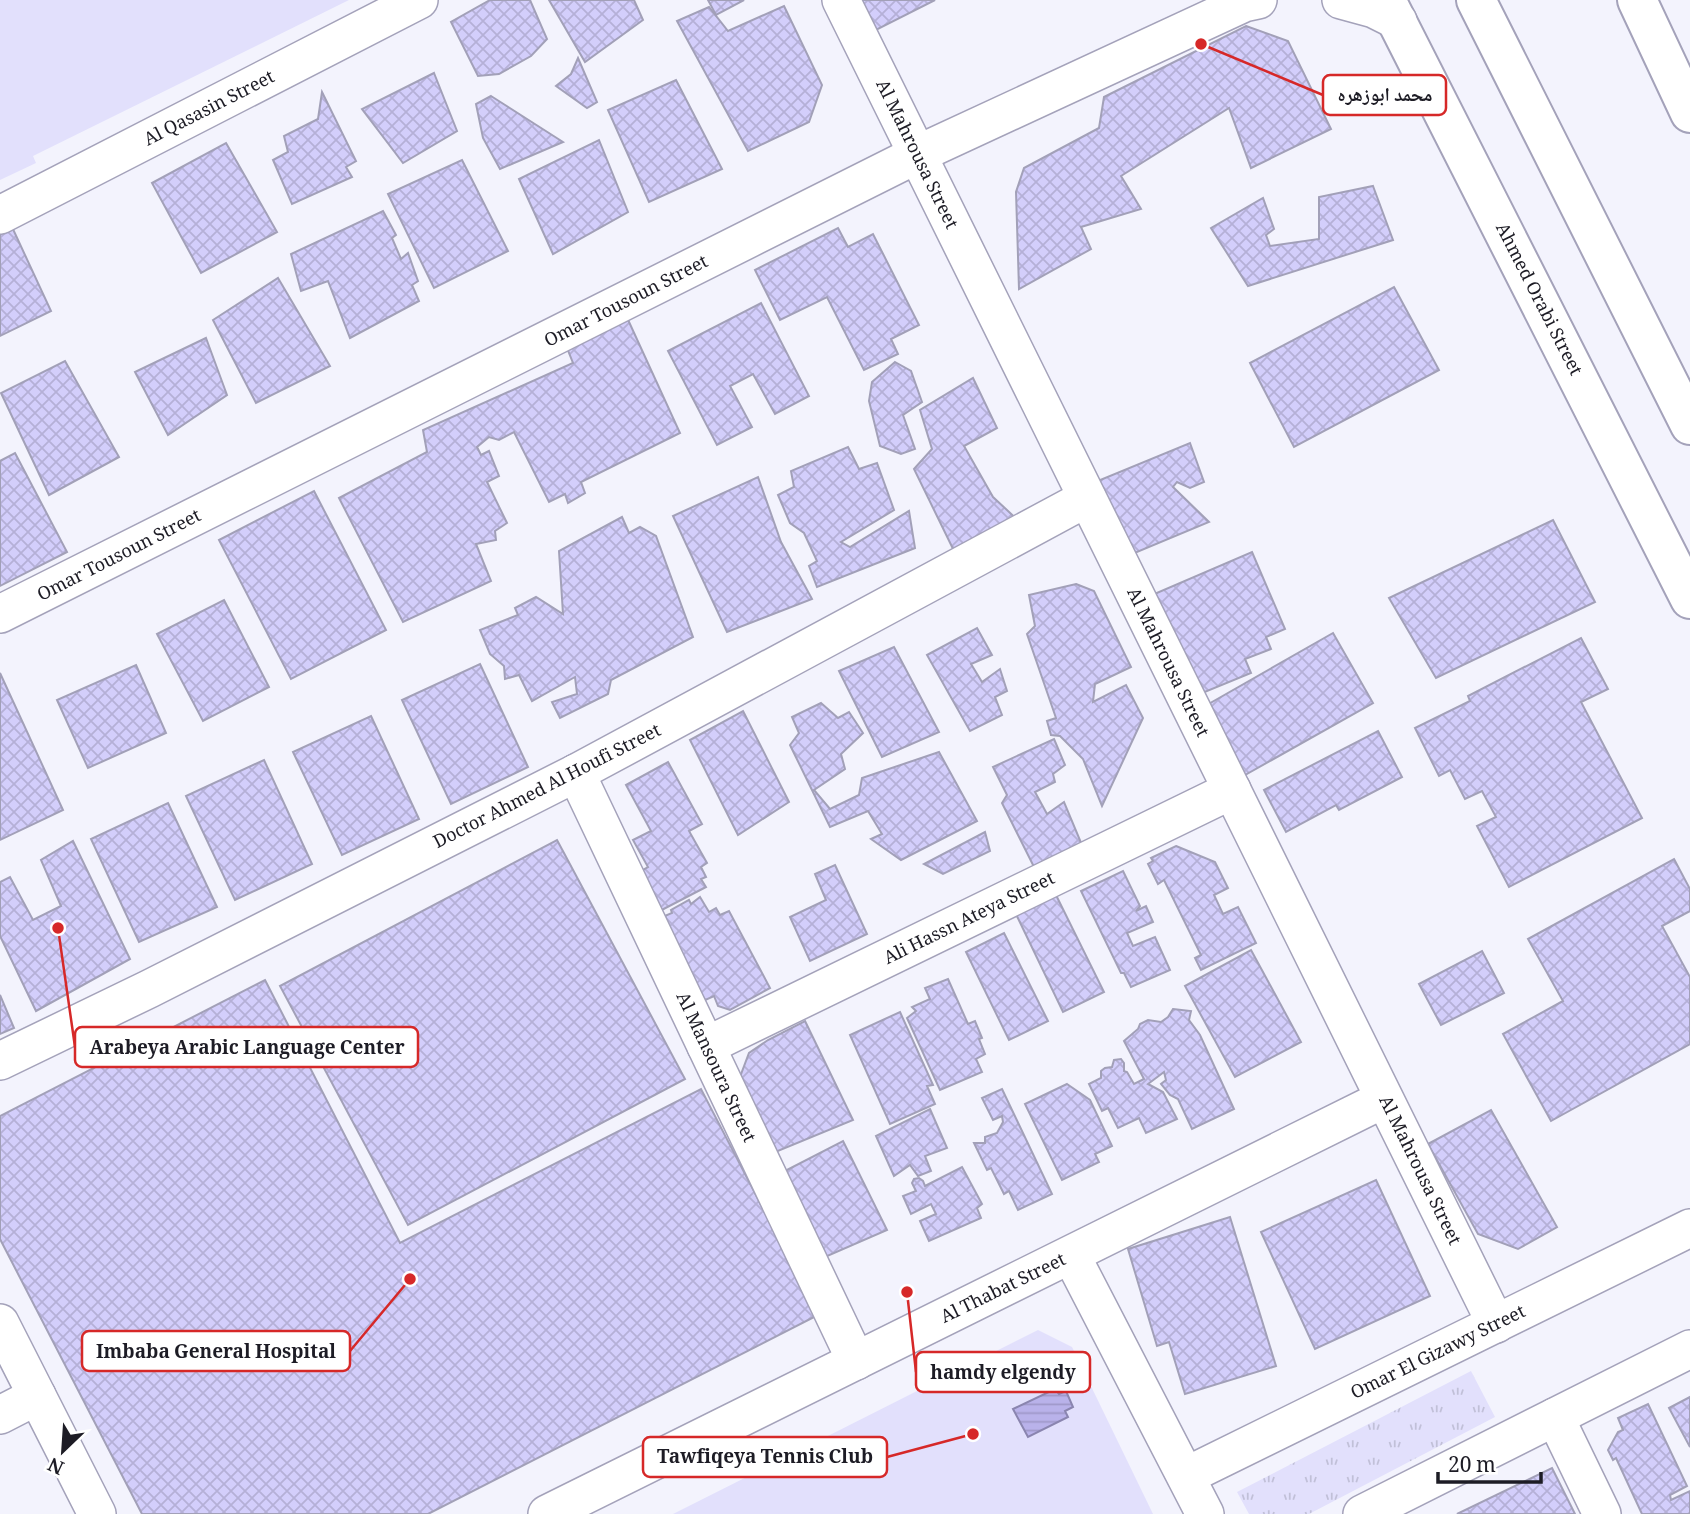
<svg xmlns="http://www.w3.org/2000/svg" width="1690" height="1514" viewBox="0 0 1690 1514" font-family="Georgia,'Noto Naskh Arabic',serif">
	<defs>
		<pattern id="grass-tufts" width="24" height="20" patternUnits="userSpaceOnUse" patternTransform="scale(1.75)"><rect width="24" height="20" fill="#e2e0fc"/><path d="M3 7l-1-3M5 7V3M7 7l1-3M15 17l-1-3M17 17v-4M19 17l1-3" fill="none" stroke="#c1c0d8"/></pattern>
		<pattern id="water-rules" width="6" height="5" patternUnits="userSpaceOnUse" patternTransform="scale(1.75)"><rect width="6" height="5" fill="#b9b2ea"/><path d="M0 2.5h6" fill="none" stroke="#9f98c9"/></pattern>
		<pattern id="building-cross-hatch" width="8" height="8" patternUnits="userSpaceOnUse" patternTransform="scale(1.75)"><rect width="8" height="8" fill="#d3cefb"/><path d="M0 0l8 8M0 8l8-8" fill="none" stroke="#b5b0d7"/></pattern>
	</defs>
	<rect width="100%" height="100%" fill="#f3f3fd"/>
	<!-- grass -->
	<polygon fill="url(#grass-tufts)" points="1471,1371 1495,1417 1309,1514 1249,1514 1237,1492"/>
	<!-- pitch -->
	<g fill="#e2e0fc">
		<polygon points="0,0 349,0 33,156 36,163 0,180"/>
		<polygon points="1038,1330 1072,1347 1153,1514 673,1514"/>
	</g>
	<!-- water -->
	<polygon fill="url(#water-rules)" stroke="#8a85af" stroke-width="2" points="1055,1389 1059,1394 1066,1391 1073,1407 1065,1411 1068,1417 1028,1437 1013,1409"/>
	<!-- building -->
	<g fill="url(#building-cross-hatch)" stroke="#a2a0b8" stroke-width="2">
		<polygon points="490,0 530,0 547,39 531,56 499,74 478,76 451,22"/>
		<polygon points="549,0 634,0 643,20 585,62"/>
		<polygon points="708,0 744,0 716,15"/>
		<polygon points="850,0 935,0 868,34"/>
		<polygon points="784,6 822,85 809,122 748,151 677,21 709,7 728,31"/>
		<polygon points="1246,26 1288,41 1331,129 1251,168 1229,108 1121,176 1141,209 1081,227 1091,249 1019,289 1016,192 1024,168 1099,128 1104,97"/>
		<polygon points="578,58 597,102 587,108 556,86 571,74"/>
		<polygon points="434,73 457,131 403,163 362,109"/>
		<polygon points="676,80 722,169 649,202 608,110"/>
		<polygon points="322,92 356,161 346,167 352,177 292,204 273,160 288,152 284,136 318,119"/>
		<polygon points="491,96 563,142 500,169 483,138 476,104"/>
		<polygon points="599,140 628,212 553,254 519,179"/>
		<polygon points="226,143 277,232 201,273 152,183"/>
		<polygon points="462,160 508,251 434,288 388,194"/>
		<polygon points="1373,186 1393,240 1248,286 1211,228 1263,198 1274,229 1266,235 1270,246 1319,239 1319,197"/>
		<polygon points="383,211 396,235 392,238 401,259 408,253 418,281 412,285 419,301 350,338 328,281 301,291 291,254"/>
		<polygon points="12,227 51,311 0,336 0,233"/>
		<polygon points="838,228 848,247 873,234 919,325 891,339 898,354 864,370 827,297 780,320 755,270"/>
		<polygon points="278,278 330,366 256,403 213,320"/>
		<polygon points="1394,287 1439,370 1294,447 1250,363"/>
		<polygon points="761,303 809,396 775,414 753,374 730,386 752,427 717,445 668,351"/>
		<polygon points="624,311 680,433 581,482 585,493 568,503 565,494 549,502 514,432 499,440 489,437 477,447 481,455 489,451 499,476 487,482 507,523 495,531 496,540 476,544 491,581 403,622 339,498 427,452 423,430 573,363 563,338"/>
		<polygon points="206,338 227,395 168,435 135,372"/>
		<polygon points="65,361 119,457 49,495 1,393"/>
		<polygon points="895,362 911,371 922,402 903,415 915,449 901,454 880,446 869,401 872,382"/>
		<polygon points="973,378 997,428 964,446 993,497 1022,524 958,559 914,469 932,449 920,410"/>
		<polygon points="1190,443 1204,482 1190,488 1177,482 1173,487 1209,522 1125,557 1088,485"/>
		<polygon points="848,447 859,469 877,463 894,510 841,542 850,547 909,511 915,548 817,587 809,566 817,561 804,533 790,523 778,495 794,487 791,471"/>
		<polygon points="15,453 67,552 0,586 0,461"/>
		<polygon points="758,477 781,542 812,599 727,632 673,516"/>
		<polygon points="314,491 386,630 291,679 219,540"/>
		<polygon points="622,517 629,533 640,527 656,536 693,637 611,680 608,694 560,718 552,702 577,694 575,677 532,701 519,675 505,679 504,666 490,654 480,630 518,615 515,608 536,597 563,614 559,551"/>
		<polygon points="1553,520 1595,602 1436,678 1389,598"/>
		<polygon points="1252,552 1285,629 1266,637 1271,649 1245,659 1251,673 1195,696 1152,595"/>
		<polygon points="1076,584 1094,591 1131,667 1095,684 1093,702 1126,685 1143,718 1102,806 1083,759 1060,736 1051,735 1047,721 1056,718 1027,634 1035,626 1029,595"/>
		<polygon points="224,600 269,687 203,721 157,634"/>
		<polygon points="977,628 992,655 971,664 982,682 1000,669 1007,691 995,697 1002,715 970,731 927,655"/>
		<polygon points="1333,633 1373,703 1238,779 1198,710"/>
		<polygon points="1581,638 1608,689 1581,702 1642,818 1509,887 1477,826 1496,817 1482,791 1465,799 1450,770 1439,776 1415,728 1470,701 1468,696"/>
		<polygon points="894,647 939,732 882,757 839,671"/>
		<polygon points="480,664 528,767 451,804 402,700"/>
		<polygon points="136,665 166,733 88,768 57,700"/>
		<polygon points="0,673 63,810 0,840"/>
		<polygon points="821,703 838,718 849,712 863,733 841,754 845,769 814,790 830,809 859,795 862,778 939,752 977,821 901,860 871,839 882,834 868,811 830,827 790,745 799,733 792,717"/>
		<polygon points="743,711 789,802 738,835 690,740"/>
		<polygon points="371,716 419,819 342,855 293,752"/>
		<polygon points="1378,731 1402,777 1339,810 1336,805 1286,832 1264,790"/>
		<polygon points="1054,739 1065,765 1053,774 1055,782 1035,792 1047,814 1064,802 1082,845 1035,869 1002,803 1007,795 993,767"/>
		<polygon points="264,760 312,864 235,900 186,796"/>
		<polygon points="668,762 702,824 689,831 707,863 701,867 706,877 701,879 706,887 654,914 641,871 648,867 633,840 651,831 626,785"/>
		<polygon points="168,803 217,907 139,942 91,839"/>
		<polygon points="985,832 990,851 943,874 924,864"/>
		<polygon points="557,840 685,1079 408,1225 280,986"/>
		<polygon points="73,841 130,959 36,1011 0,936 0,882 10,877 33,920 61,906 41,860"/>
		<polygon points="1176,846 1215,862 1228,888 1214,895 1223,914 1238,907 1256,943 1201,970 1195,958 1201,955 1164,880 1158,884 1148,864 1153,861 1151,858"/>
		<polygon points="1674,859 1690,889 1690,911 1662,926 1690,977 1690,1044 1551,1121 1503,1034 1563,1001 1528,939"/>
		<polygon points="835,865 867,934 810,961 790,917 826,900 815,874"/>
		<polygon points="1123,871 1140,906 1136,911 1146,906 1153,922 1127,933 1133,946 1155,937 1170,970 1131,987 1124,973 1121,973 1081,891"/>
		<polygon points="1054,891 1104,992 1063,1012 1014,910"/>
		<polygon points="700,897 709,912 716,908 720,915 729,911 770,988 730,1010 718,1006 714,996 703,1001 660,918 672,913 671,910 689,900 691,904"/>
		<polygon points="1004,933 1048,1021 1009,1040 966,952"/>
		<polygon points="1251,950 1301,1042 1235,1077 1185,986"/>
		<polygon points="1482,951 1504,993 1441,1025 1419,984"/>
		<polygon points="948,979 968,1024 975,1021 982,1038 979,1039 985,1054 976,1059 982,1072 940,1090 907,1018 916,1011 912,1007 930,999 925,988"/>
		<polygon points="265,980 400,1243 701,1089 818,1315 428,1514 142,1514 0,1239 0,1116"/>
		<polygon points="0,995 14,1028 0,1034"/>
		<polygon points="1173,1009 1191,1011 1189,1020 1200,1035 1234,1109 1192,1129 1178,1099 1170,1095 1161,1084 1166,1080 1164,1072 1148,1084 1163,1092 1177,1119 1146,1133 1139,1118 1118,1128 1108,1108 1102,1111 1089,1084 1101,1078 1101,1071 1105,1068 1112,1067 1114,1060 1121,1059 1124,1063 1124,1071 1127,1072 1134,1084 1144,1079 1124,1041 1138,1029 1140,1024 1148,1020 1161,1022 1168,1017"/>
		<polygon points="900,1012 933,1085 927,1086 935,1104 890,1124 850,1035"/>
		<polygon points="805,1021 853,1120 773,1153 740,1077 749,1053 768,1040"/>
		<polygon points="1067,1084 1090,1100 1112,1146 1095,1154 1099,1162 1062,1180 1025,1104"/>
		<polygon points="1002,1089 1052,1194 1018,1210 1009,1191 1004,1194 991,1168 987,1170 974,1143 985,1143 985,1137 997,1133 1003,1122 1002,1116 993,1120 982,1098"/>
		<polygon points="930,1109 947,1148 925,1156 931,1171 918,1176 910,1165 894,1176 876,1136"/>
		<polygon points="1491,1110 1557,1227 1518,1249 1478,1234 1428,1144"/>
		<polygon points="843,1141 887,1230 825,1257 783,1172"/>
		<polygon points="962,1167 982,1204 977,1208 981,1218 929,1241 920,1221 936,1214 931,1204 911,1214 903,1196 916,1191 912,1183 914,1179 919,1178 923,1181 925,1186"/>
		<polygon points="1376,1180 1430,1296 1315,1349 1261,1232"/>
		<polygon points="1230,1217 1276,1366 1185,1394 1169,1342 1157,1346 1128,1249"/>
		<polygon points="1690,1397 1690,1447 1669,1408"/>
		<polygon points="1648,1404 1687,1486 1670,1495 1671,1500 1690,1491 1690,1513 1688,1514 1642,1514 1616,1458 1613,1460 1608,1450 1618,1432 1623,1430 1618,1418"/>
		<polygon points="1552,1468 1575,1514 1457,1514"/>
	</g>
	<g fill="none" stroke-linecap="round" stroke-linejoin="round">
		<!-- minor casing -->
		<g stroke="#a4a2ba" stroke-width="40">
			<g id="minor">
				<polyline points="841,0 1496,1324"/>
				<polyline points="1341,0 1374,9 1398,21"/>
				<polyline points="0,215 419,0"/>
				<polyline points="0,614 918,154 1244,3 1258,0"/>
				<polyline points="576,773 856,1361"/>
				<polyline points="706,1046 1232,790"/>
				<polyline points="0,1061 149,989 576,773 1087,498"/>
				<polyline points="1071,1255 1205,1514"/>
				<polyline points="0,1323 97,1514"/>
				<polyline points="0,1415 37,1396"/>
				<polyline points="1555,1417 1602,1514"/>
				<polyline points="1186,1476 1690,1228"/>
				<polyline points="547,1514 1384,1099"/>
				<polyline points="1362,1514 1690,1349"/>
			</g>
		</g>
		<!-- major casing -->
		<g stroke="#a4a2ba" stroke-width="42">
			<g id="major">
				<polyline points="1386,0 1690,599"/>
				<polyline points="1637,0 1690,113"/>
			</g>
		</g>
		<!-- highway casing -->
		<g stroke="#a4a2ba" stroke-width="42">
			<polyline id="highway" points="1476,0 1690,425"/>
		</g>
		<!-- minor -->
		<use href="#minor" stroke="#fff" stroke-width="37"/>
		<!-- major -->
		<use href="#major" stroke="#fff" stroke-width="38"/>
		<!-- highway -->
		<use href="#highway" stroke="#fff" stroke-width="38"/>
	</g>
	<g text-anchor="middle" stroke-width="7" stroke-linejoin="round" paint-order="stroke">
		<!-- street labels -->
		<g font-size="18" fill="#1d1c25" stroke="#fff">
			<text transform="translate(209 108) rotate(-27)" y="6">Al Qasasin Street</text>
			<text transform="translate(917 154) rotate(64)" y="6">Al Mahrousa Street</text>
			<text transform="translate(1539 299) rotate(63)" y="6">Ahmed Orabi Street</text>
			<text transform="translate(626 301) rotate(-27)" y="6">Omar Tousoun Street</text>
			<text transform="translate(119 555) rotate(-27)" y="6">Omar Tousoun Street</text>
			<text transform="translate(1168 662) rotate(64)" y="6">Al Mahrousa Street</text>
			<text transform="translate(547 786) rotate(-27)" y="6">Doctor Ahmed Al Houfi Street</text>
			<text transform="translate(969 918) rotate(-26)" y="6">Ali Hassn Ateya Street</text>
			<text transform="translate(716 1067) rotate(65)" y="6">Al Mansoura Street</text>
			<text transform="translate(1420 1170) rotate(64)" y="6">Al Mahrousa Street</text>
			<text transform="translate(1003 1288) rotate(-26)" y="6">Al Thabat Street</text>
			<text transform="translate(1438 1352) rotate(-26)" y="6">Omar El Gizawy Street</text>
		</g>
	</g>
	<!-- callouts -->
	<path fill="none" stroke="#d62828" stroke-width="2.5" d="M1201 44L1323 95M58 928L75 1047M410 1279L350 1351M907 1292L916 1372M973 1434L887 1457"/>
	<g fill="#d62828" stroke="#fff" stroke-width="2.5">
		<circle cx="1201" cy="44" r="7"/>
		<circle cx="58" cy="928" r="7"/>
		<circle cx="410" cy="1279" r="7"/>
		<circle cx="907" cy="1292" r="7"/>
		<circle cx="973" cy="1434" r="7"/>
	</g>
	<g fill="#fff" stroke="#d62828" stroke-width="2.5">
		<rect x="1323" y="75" width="123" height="40" rx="7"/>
		<rect x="75" y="1027" width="343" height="40" rx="7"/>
		<rect x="82" y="1331" width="268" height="40" rx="7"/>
		<rect x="916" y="1352" width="174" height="40" rx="7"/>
		<rect x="643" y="1437" width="244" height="40" rx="7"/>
	</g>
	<g font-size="19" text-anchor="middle" font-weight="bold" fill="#1d1c25">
		<text x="1385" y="101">محمد ابوزهره</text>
		<text x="247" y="1054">Arabeya Arabic Language Center</text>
		<text x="216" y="1358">Imbaba General Hospital</text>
		<text x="1003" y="1379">hamdy elgendy</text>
		<text x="765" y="1463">Tawfiqeya Tennis Club</text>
	</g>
	<!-- north arrow -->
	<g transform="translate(63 1451) rotate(205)" stroke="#ffffff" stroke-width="5" paint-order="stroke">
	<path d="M0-5L12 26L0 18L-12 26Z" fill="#1d1c25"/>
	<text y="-10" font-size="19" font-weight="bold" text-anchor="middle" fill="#1d1c25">N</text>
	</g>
	<!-- scale -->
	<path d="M1438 1472v10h103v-10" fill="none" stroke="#1d1c25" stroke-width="3.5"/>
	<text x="1448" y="1472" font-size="21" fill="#1d1c25" stroke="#ffffff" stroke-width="5" paint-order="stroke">20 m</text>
</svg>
